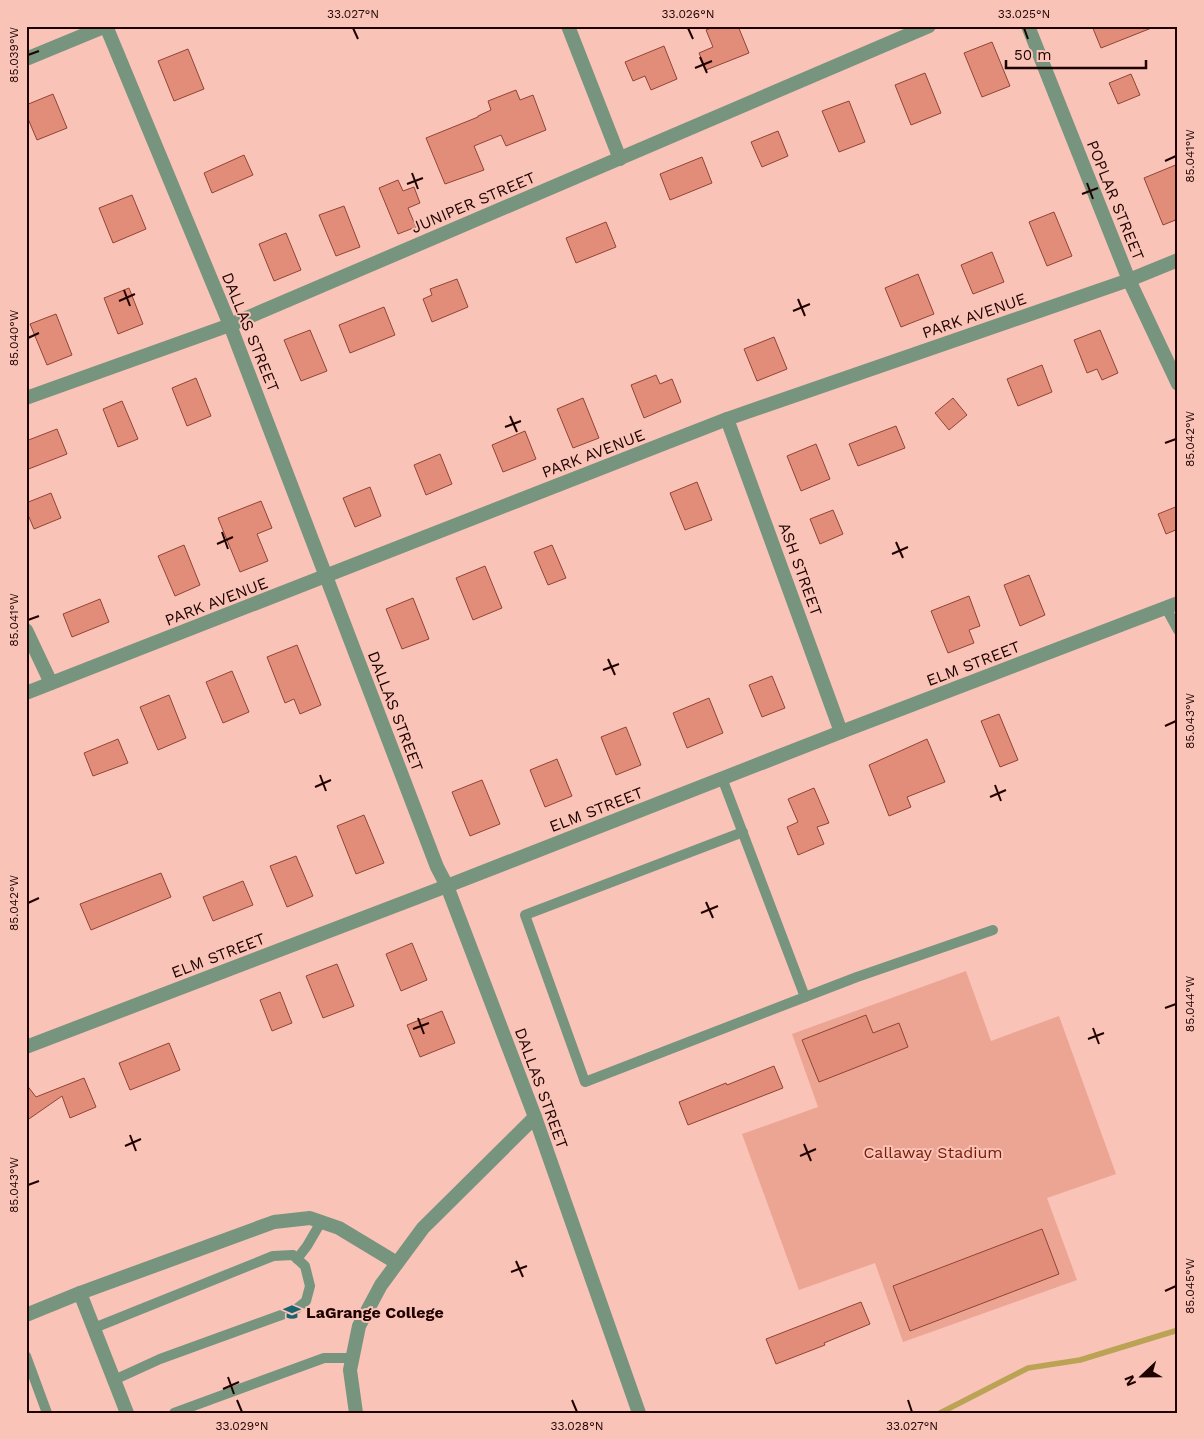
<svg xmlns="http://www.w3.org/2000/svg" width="1204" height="1439" viewBox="0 0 1204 1439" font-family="'Work Sans',sans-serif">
	<rect width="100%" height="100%" fill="#f9c3b7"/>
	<!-- green -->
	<polygon fill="#eca493" points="966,971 991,1041 1059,1016 1116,1174 1047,1198 1077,1280 903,1342 875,1263 799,1290 742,1134 818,1107 792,1034"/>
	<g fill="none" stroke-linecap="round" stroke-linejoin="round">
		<!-- stream -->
		<polyline stroke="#baa355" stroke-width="5.5" points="940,1413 1028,1368 1080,1360 1178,1330"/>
	</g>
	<!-- building -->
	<g fill="#e28d7a" stroke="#914534">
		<polygon points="716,26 738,26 749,53 706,70 699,53 713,47 706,30"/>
		<polygon points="1092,26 1153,26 1154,27 1101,48"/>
		<polygon points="992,42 1010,86 982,97 964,53"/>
		<polygon points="664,46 677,79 651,90 645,76 633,81 625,62"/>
		<polygon points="188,49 204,89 174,101 158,61"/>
		<polygon points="925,73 941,113 911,125 895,85"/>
		<polygon points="1131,74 1140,95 1118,104 1109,83"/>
		<polygon points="516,90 520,100 533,95 546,130 506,146 501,135 474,146 484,170 445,184 426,138 478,117 478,116 491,110 488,101"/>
		<polygon points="53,94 67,128 37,140 26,114 26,105"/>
		<polygon points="849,101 865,142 839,152 822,111"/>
		<polygon points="778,131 788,156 762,167 751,142"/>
		<polygon points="244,155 253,175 212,193 204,173"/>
		<polygon points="702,157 712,183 670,200 660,174"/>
		<polygon points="1178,164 1178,219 1163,225 1144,178"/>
		<polygon points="398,180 403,191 414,187 420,203 408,208 416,227 398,234 379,188"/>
		<polygon points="132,195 146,229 113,243 99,208"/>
		<polygon points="344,206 360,247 336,256 319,215"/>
		<polygon points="1054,212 1072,256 1047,266 1029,222"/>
		<polygon points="606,222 616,247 576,263 566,238"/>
		<polygon points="286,233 301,270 274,281 259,244"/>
		<polygon points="992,252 1004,282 973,294 961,265"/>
		<polygon points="918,274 934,314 901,327 885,288"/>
		<polygon points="457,279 468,307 432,322 423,299 432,295 430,289"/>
		<polygon points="129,288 143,324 118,334 104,298"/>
		<polygon points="384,307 395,335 350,353 339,325"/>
		<polygon points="56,314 72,355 47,365 30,324"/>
		<polygon points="310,330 327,371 301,381 284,340"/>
		<polygon points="1100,330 1118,373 1102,380 1097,369 1087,373 1074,340"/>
		<polygon points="774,337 787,369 757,381 744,349"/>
		<polygon points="1042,365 1052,392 1018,406 1007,379"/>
		<polygon points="656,375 660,384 672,379 681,402 644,418 631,385"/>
		<polygon points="196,378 211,416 187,426 172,388"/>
		<polygon points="583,398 599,438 573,448 557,409"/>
		<polygon points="953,398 967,415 949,430 935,413"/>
		<polygon points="122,401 138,439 118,447 103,409"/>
		<polygon points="896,426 905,448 858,466 849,444"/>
		<polygon points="57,429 67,454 26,470 26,441"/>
		<polygon points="525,431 536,459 503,472 492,445"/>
		<polygon points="816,444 830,479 801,491 787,456"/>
		<polygon points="440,454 452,484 426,495 414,465"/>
		<polygon points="697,482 712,520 685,530 670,493"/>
		<polygon points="370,487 381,516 355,527 343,498"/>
		<polygon points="51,493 61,518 34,529 26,510 26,503"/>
		<polygon points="261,501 272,528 257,534 268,561 240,572 218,518"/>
		<polygon points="1178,506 1178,529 1166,534 1158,514"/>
		<polygon points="833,510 843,534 820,544 810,519"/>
		<polygon points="184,545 200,585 175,596 158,556"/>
		<polygon points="552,545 566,578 548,585 534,552"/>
		<polygon points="485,566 502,608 473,620 456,578"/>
		<polygon points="1029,575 1045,615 1020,626 1004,585"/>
		<polygon points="969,596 980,626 969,630 974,643 948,653 931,611"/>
		<polygon points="413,598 429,639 402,649 386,609"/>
		<polygon points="100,599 109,622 72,637 63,614"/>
		<polygon points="297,645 321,705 300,714 294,699 285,703 267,657"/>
		<polygon points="232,671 249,712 223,723 206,682"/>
		<polygon points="772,676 785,708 762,717 749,685"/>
		<polygon points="169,695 186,738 158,750 140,707"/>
		<polygon points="709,698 723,733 687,748 673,713"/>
		<polygon points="999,714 1018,760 1000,767 981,721"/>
		<polygon points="626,727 641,765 616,775 601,737"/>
		<polygon points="118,739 128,763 93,776 84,753"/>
		<polygon points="927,739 945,782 907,797 911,807 889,816 869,765"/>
		<polygon points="557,759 572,796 545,807 530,770"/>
		<polygon points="482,780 500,824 470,836 452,792"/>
		<polygon points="814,788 829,823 817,827 824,844 798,855 787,827 798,822 788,799"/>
		<polygon points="364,815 384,863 356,874 337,826"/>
		<polygon points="296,856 313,896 287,907 270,866"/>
		<polygon points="161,873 171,897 91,930 80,904"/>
		<polygon points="243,881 253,905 213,921 203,897"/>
		<polygon points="412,943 427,980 401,991 386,954"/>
		<polygon points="337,964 354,1006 323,1018 306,976"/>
		<polygon points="280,992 292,1023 272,1031 260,1000"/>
		<polygon points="442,1011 455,1043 420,1057 407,1025"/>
		<polygon points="866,1015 873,1033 899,1023 908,1047 819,1082 802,1040"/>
		<polygon points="169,1043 180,1070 130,1090 119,1063"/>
		<polygon points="774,1066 783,1088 688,1125 679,1102 726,1083 727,1085"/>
		<polygon points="84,1078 96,1107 70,1118 62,1096 26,1121 26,1084 36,1097"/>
		<polygon points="1042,1229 1059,1274 910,1331 893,1286"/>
		<polygon points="861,1302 870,1324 824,1343 825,1345 776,1364 766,1339"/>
	</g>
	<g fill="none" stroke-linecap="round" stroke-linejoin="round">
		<!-- service -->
		<g stroke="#76947e" stroke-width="10">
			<polyline points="1166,608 1178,630"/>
			<polyline points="722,778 805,997 585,1082 525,915 743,832"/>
			<polyline points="805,997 857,977 993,930"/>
			<polyline points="297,1259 307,1246 321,1222"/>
			<polyline points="94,1328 273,1256 293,1255 305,1266 310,1286 306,1301 295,1310 160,1359 114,1380"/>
			<polyline points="26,1356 47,1413"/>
			<polyline points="174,1413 324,1358 353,1358"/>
		</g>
		<!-- minor -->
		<g stroke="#76947e" stroke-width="14">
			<polyline points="568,26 620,159"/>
			<polyline points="1028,26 1129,280 1178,384"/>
			<polyline points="26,59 106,26"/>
			<polyline points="26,398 230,325 929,26"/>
			<polyline points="727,419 841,732"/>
			<polyline points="26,630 51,683"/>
			<polyline points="26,693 727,419 1129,280 1178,260"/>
			<polyline points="26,1047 447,886 841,732 1178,603"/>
			<polyline points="80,1293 127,1413"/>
			<polyline points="26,1315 80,1293 274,1222 310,1218 339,1228 397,1263"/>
			<polyline points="356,1413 350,1370 359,1326 381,1285 423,1228 535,1117"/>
		</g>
		<!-- tertiary -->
		<polyline stroke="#76947e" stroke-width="14" points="106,26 230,325 437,867 447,886 535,1117 639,1413"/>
	</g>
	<!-- ticks -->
	<path fill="none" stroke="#1f0301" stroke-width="2" d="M353 28 358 39M688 28 693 39M1024 28 1028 39M28 55 39 51M700 57 707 73M695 68 712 61M1165 161 1176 156M412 173 418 189M1087 183 1093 199M407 184 423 178M1082 194 1098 188M124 290 130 306M798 299 805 316M119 301 135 294M793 311 810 304M28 338 39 333M510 416 517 432M505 427 521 421M1165 443 1176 439M222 532 228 549M896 542 903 558M217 544 233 537M892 554 908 547M28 620 39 616M608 659 615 675M603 670 619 664M1165 726 1176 721M320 775 326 791M995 785 1001 801M315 787 331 780M990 797 1006 790M706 902 713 918M28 903 39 898M701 913 718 906M1165 1008 1176 1004M418 1018 424 1034M1093 1028 1099 1044M413 1029 429 1023M1088 1039 1104 1033M130 1135 136 1151M804 1144 811 1161M125 1146 141 1139M800 1156 816 1149M28 1185 39 1181M516 1261 523 1277M511 1272 527 1266M1165 1291 1176 1286M228 1377 234 1394M223 1389 239 1382M237 1400 242 1412M572 1400 577 1412M908 1400 912 1412"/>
	<!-- icons -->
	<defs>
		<g id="university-bare" transform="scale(1.35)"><path d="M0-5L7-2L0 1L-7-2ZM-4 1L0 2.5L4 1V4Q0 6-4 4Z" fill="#1b6371" stroke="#f9c3b7" stroke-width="2.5" paint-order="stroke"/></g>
	</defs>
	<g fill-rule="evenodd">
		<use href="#university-bare" x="292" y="1312"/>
	</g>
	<g text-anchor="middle" stroke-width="4" stroke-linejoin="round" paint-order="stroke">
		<!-- street labels -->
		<g font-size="16" fill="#1f0301" stroke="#f9c3b7">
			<text transform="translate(1116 200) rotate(68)" y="6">POPLAR STREET</text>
			<text transform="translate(473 202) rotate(-23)" y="6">JUNIPER STREET</text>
			<text transform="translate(974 315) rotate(-19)" y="6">PARK AVENUE</text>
			<text transform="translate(251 332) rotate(68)" y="6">DALLAS STREET</text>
			<text transform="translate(593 453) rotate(-21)" y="6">PARK AVENUE</text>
			<text transform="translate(801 569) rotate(70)" y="6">ASH STREET</text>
			<text transform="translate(216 601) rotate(-21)" y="6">PARK AVENUE</text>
			<text transform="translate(973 663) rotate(-21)" y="6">ELM STREET</text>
			<text transform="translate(396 711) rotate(69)" y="6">DALLAS STREET</text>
			<text transform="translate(596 809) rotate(-21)" y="6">ELM STREET</text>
			<text transform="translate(218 955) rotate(-21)" y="6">ELM STREET</text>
			<text transform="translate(542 1088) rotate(70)" y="6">DALLAS STREET</text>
		</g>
		<!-- park labels -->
		<g font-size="16" fill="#771804" stroke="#f9c3b7">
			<text x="933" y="1158">Callaway Stadium</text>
		</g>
		<!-- poi labels -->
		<g font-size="16" font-weight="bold" fill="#1f0301" stroke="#f9c3b7" text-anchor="start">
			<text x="306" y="1318">LaGrange College</text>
		</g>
	</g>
	<!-- border -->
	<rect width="1204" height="1439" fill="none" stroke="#f9c3b7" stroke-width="55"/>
	<!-- north arrow -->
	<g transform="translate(1142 1376) rotate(248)" stroke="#f9c3b7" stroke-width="4" paint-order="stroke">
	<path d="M0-4L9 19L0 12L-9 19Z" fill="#1f0301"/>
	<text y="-8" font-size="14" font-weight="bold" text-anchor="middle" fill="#1f0301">N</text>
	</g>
	<!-- scale -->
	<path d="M1006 60v8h140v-8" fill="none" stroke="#1f0301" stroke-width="2.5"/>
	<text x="1014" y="60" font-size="15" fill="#1f0301" stroke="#f9c3b7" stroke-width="4" paint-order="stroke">50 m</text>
	<rect x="28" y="28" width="1148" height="1384" fill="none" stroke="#1f0301" stroke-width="2"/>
	<g font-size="12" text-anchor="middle" fill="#1f0301">
		<text x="353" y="18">33.027°N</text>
		<text x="688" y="18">33.026°N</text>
		<text x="1024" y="18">33.025°N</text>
		<text transform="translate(14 55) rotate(-90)" y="4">85.039°W</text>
		<text transform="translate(1190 156) rotate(-90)" y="4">85.041°W</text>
		<text transform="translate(14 338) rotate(-90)" y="4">85.040°W</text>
		<text transform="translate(1190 439) rotate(-90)" y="4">85.042°W</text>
		<text transform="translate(14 620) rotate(-90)" y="4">85.041°W</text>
		<text transform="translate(1190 721) rotate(-90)" y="4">85.043°W</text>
		<text transform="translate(14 903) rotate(-90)" y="4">85.042°W</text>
		<text transform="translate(1190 1004) rotate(-90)" y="4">85.044°W</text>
		<text transform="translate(14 1185) rotate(-90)" y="4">85.043°W</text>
		<text transform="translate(1190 1286) rotate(-90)" y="4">85.045°W</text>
		<text x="242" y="1430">33.029°N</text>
		<text x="577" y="1430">33.028°N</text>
		<text x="912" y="1430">33.027°N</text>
	</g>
</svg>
